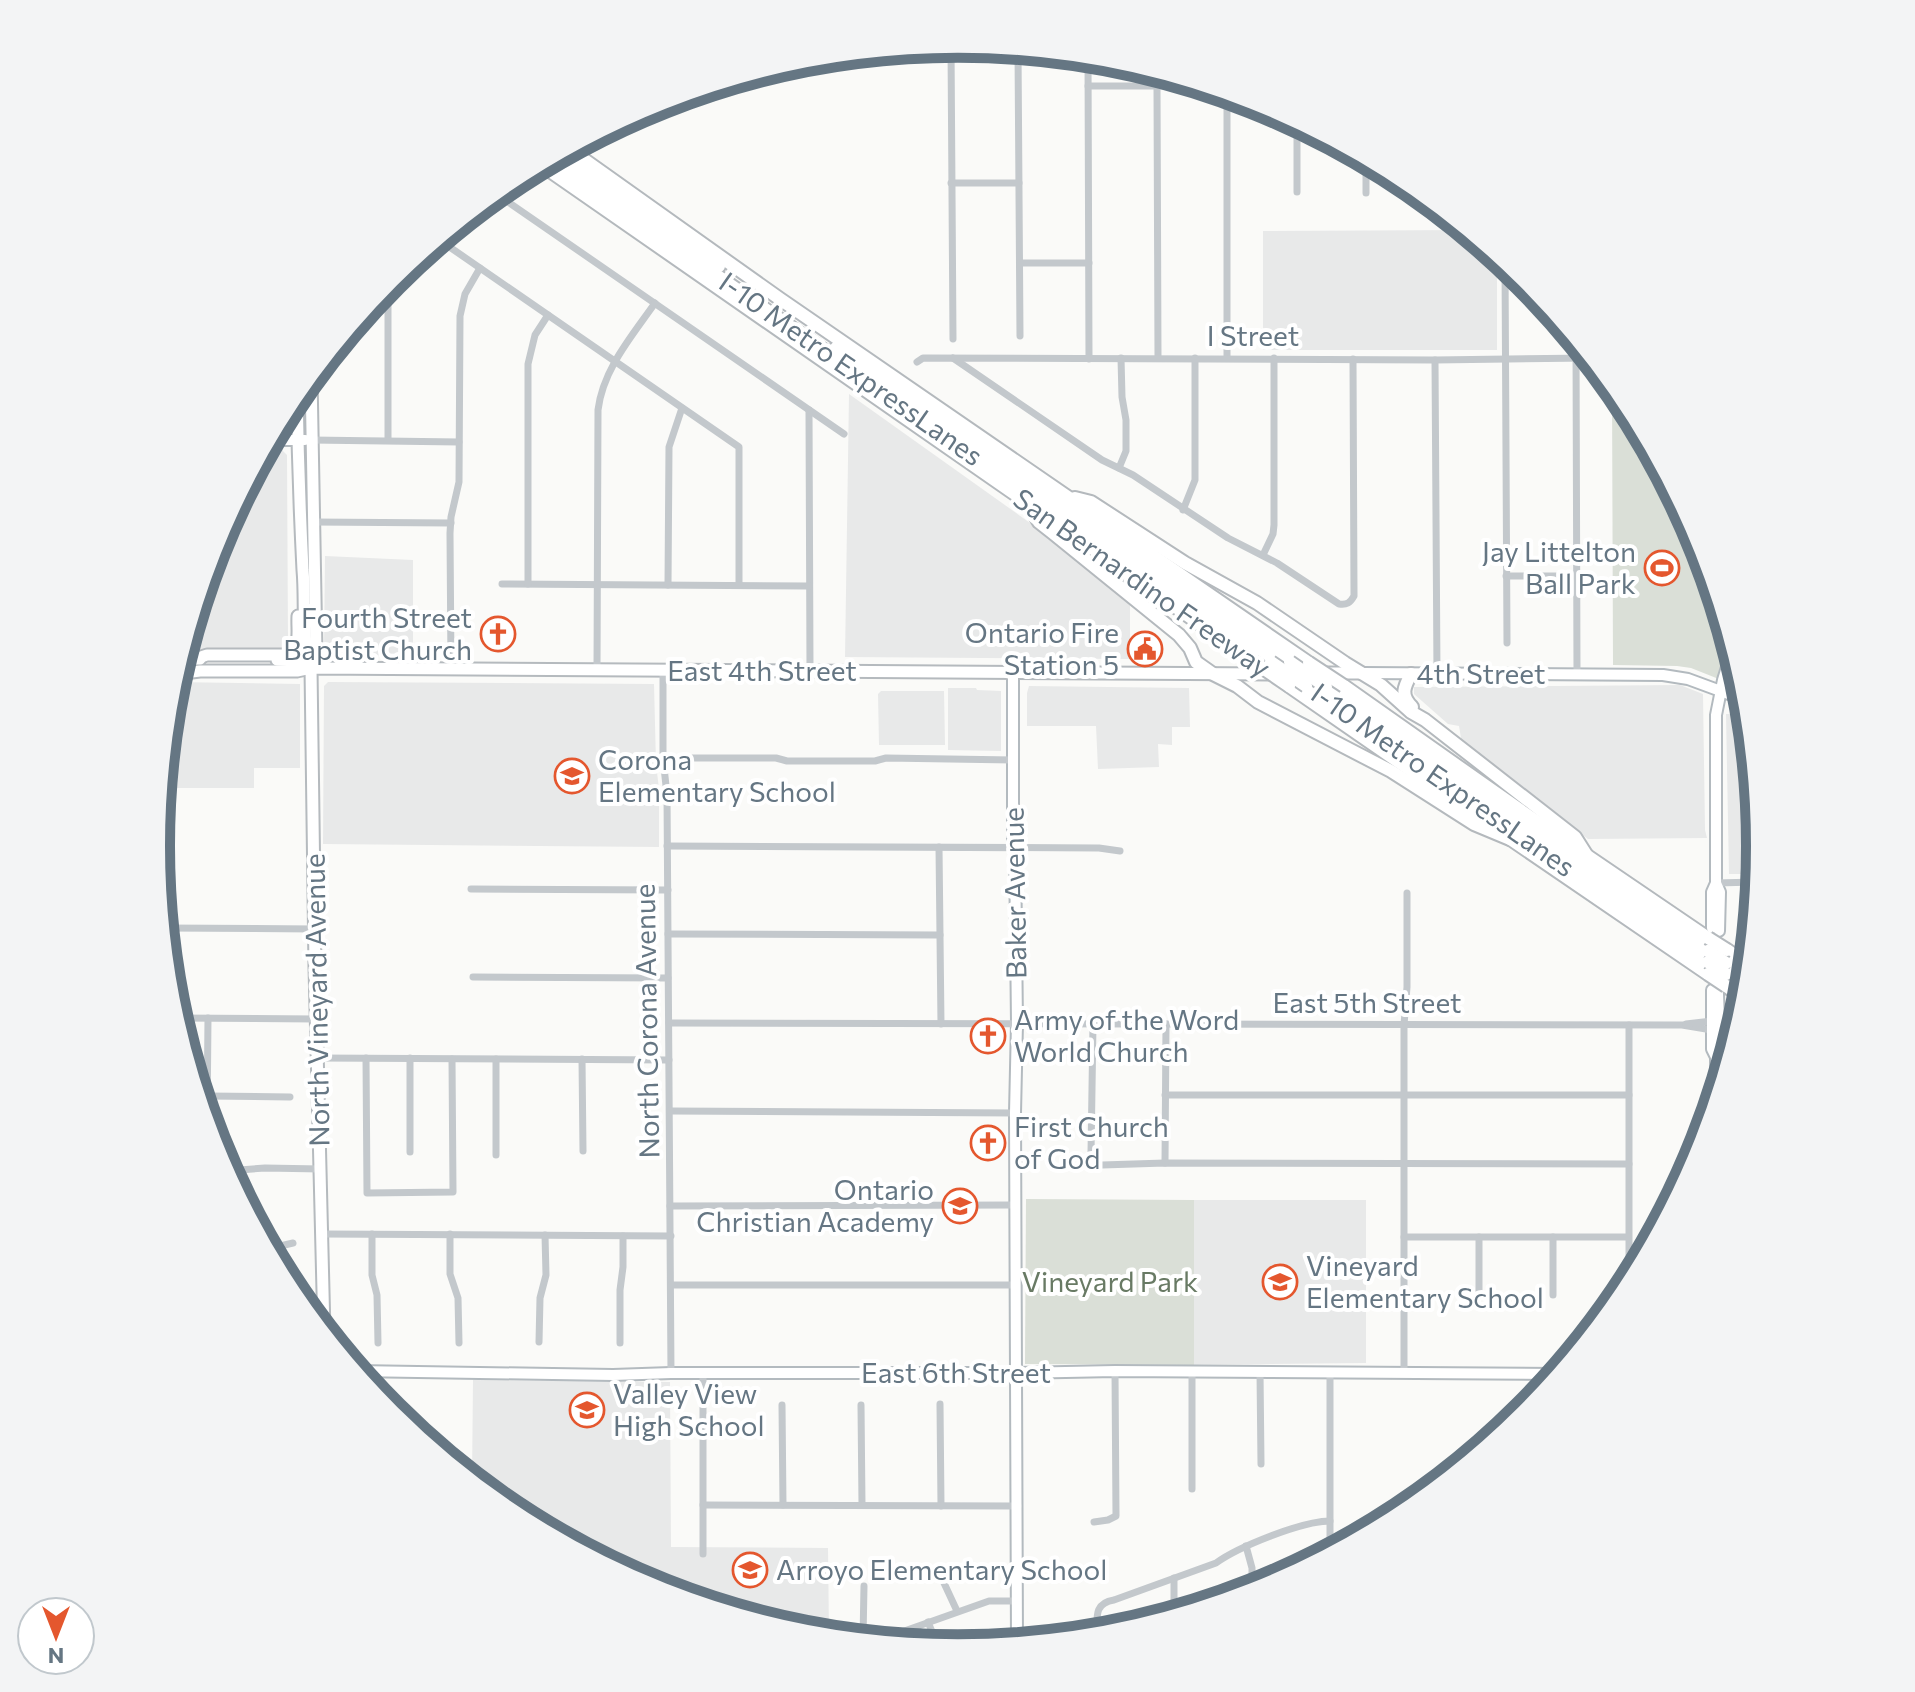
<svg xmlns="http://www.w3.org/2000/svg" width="1915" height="1692" viewBox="0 0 1915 1692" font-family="Commissioner,sans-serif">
	<rect width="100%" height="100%" fill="#fafaf8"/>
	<!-- built -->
	<g fill="#e8e9e9">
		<polygon points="1465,230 1497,256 1497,350 1263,350 1263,231"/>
		<polygon points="849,394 1040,530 1130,605 1130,659 845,657"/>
		<polygon points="286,409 286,419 284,425 278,429 283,451 287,455 288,641 281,648 276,649 182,652 217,539"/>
		<polygon points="325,556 413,560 413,657 328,653 324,649"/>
		<polygon points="173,682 300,684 300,768 254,768 254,788 161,788"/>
		<polygon points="328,682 654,684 656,764 659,789 659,847 323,844 324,686"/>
		<polygon points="1680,685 1703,694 1705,830 1707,838 1588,839 1462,744 1459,726 1448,724 1414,694 1414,687"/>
		<polygon points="1029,686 1189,688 1190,727 1172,727 1172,745 1158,744 1159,767 1098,769 1096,726 1027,726 1027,693"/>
		<polygon points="948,688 976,688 977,690 1001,691 1001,751 948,750"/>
		<polygon points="881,691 944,691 945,745 879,745 878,694"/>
		<polygon points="1726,714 1747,714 1759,846 1757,874 1729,874"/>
		<polygon points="1194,1200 1366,1200 1366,1363 1194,1365"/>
		<polygon points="473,1380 670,1382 671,1547 828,1548 829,1635 801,1632 650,1587 512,1513 472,1480"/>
	</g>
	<!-- green -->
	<g fill="#dadfd7">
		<polygon points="1612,385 1625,401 1699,540 1744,689 1691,668 1677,666 1613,665"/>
		<polygon points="1026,1199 1194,1200 1194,1365 1025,1364"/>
	</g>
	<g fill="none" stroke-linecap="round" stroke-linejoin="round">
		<!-- secondary casing -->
		<g stroke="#b3babf" stroke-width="14">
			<g id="secondary">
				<polyline points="270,440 305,440"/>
				<polyline points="1013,672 1013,838 1015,848 1017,1023 1015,1113 1017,1642"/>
				<polyline points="1362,673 1663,675 1688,679 1745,700"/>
				<polyline points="1716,883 1720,892 1719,931"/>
				<polyline points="1712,928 1712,892 1716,883 1716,715 1723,680 1732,651"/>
				<polyline points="1712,990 1712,1049 1716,1057"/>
				<polyline points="1716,1095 1716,1057 1720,1049 1718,994"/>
				<polyline points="356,1371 613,1375 671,1373 1016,1373 1115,1371 1557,1374"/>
			</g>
		</g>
		<!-- primary casing -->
		<g stroke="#b5babe" stroke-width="15">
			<g id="primary">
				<polyline points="311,376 316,653 311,668"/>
				<path d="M297 392C298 452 300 511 303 570 306 603 301 637 311 668L315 967 324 1332"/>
				<polyline points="180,659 200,659"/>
				<path d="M195 659 207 655H283C303 647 297 635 298 616"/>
				<polyline points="277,660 298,661 311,668"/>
				<polyline points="1324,673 1362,673"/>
				<polyline points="176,674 200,671 297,671 311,668 1274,674"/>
			</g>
		</g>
		<!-- highway casing -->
		<g stroke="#b4b9bd" stroke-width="16">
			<g id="highway">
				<polyline points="569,149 780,299 1309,663"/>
				<polyline points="559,154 719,266"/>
				<polyline points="550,159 1271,662"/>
				<polyline points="540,164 1012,492 1254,662"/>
				<polyline points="836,348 1290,662"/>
				<polyline points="1075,498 1091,502 1185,563 1257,603 1345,663 1381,685 1411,712 1425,720 1575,837 1587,856"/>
				<polyline points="1031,509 1039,522 1053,533 1179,635 1190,648 1196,662 1213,674 1237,686 1258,702 1391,771 1474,824 1510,839"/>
				<path d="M1411 674C1404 687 1400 695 1412 707"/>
				<polyline points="1289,686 1481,819"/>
				<polyline points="1306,686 1708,962"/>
				<polyline points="1344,686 1530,817 1708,938"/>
				<polyline points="1326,687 1708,951"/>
				<polyline points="1506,836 1708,974"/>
				<polyline points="1727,950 1748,965"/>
				<polyline points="1726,963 1747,977"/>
				<polyline points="1726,974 1746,988"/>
				<polyline points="1726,986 1744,999"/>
			</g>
		</g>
		<!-- street -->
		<g stroke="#c3c8cc" stroke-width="7">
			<polyline points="951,45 953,339"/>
			<polyline points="1018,50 1020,336"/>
			<polyline points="1088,57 1089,359"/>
			<polyline points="1088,86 1201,86"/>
			<polyline points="1157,86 1158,358"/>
			<polyline points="1227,94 1227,358"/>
			<polyline points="1297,122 1297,192"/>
			<polyline points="1366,159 1366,193"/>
			<polyline points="951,183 1019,183"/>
			<polyline points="495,193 844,434"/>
			<polyline points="438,239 739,447 739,585"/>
			<polyline points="1020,263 1089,263"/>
			<polyline points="1505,263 1507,643"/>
			<polyline points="388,282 388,440"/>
			<polyline points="1576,342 1577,675"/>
			<path d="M953 358 1102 460 1133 475 1228 538 1277 563 1339 604C1347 605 1350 603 1354 596L1353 359"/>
			<polyline points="1435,360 1437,674"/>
			<polyline points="917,362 923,358 1435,360 1590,358"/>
			<polyline points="809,410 810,671"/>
			<polyline points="311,440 459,442"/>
			<polyline points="1119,468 1126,451 1126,420 1122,397 1121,358"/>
			<polyline points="1183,510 1195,480 1195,358"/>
			<polyline points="313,522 451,523"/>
			<polyline points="1263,555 1273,534 1274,525 1274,358"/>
			<polyline points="1506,576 1576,576"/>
			<polyline points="502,584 809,586"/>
			<polyline points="528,584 528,364 535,335 548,315"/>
			<polyline points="668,585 669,447 682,408"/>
			<polyline points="451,668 450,533 451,517 459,482 460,316 465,294 480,268"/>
			<path d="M597 670 598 410C603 369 632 336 655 303"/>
			<polyline points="663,670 663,758 667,795 671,1373"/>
			<polyline points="663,758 776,758 787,761 875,761 886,758 1013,760"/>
			<polyline points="667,846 1099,848 1120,851"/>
			<polyline points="939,847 941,1024"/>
			<polyline points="1716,883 1756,882"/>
			<polyline points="471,889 668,890"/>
			<polyline points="164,928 315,929"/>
			<polyline points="668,934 940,935"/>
			<polyline points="473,977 668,978"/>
			<polyline points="176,1018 316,1019"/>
			<polyline points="669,1023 1682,1025 1706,1029 1712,1031"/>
			<polyline points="1093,1024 1091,1153 1093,1162 1102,1165 1165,1163 1629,1164"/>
			<polyline points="1686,1024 1712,1021"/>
			<polyline points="317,1058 669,1060"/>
			<polyline points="366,1058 367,1193 453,1192 452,1059"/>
			<polyline points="410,1058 410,1152"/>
			<polyline points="496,1059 496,1155"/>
			<polyline points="582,1059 583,1151"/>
			<polyline points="1165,1095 1629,1095"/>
			<polyline points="208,1096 290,1097"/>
			<polyline points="670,1111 1015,1113"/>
			<polyline points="207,1123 208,1018"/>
			<polyline points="1165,1163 1166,1024"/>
			<polyline points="226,1171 265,1168 321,1169"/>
			<polyline points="670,1206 1015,1205"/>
			<polyline points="322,1234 671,1236"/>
			<polyline points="372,1234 372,1275 377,1295 378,1343"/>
			<polyline points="450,1234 450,1274 458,1298 459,1343"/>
			<polyline points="1404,1237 1628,1237"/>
			<polyline points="1553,1237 1553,1295"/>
			<polyline points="267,1247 276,1247 293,1243"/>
			<polyline points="1629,1284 1629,1025"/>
			<polyline points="671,1285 1016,1285"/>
			<polyline points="1479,1295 1479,1237"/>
			<polyline points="539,1342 540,1298 546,1275 545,1235"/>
			<polyline points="620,1343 620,1290 623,1267 623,1236"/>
			<polyline points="1192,1371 1192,1489"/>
			<polyline points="1260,1372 1261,1464"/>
			<polyline points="1404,1372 1404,1025 1407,987 1407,893"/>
			<polyline points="703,1373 703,1554"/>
			<polyline points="940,1404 941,1506"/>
			<polyline points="782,1405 783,1505"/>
			<polyline points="861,1405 862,1505"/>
			<polyline points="703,1505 1018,1506"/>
			<polyline points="1094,1522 1108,1520 1116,1516 1115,1371"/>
			<polyline points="1246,1546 1252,1568 1252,1591"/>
			<polyline points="1330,1552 1330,1372"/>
			<polyline points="1174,1578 1174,1614"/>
			<polyline points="944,1583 957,1611"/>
			<polyline points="928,1622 938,1646"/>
			<path d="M1097 1634C1097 1617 1094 1603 1114 1600L1216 1563C1238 1547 1302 1521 1330 1521"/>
			<polyline points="863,1639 864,1586"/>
			<polyline points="879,1640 989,1601 1017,1601"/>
		</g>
		<!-- secondary -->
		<use href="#secondary" stroke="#fff" stroke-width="10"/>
		<!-- primary -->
		<use href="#primary" stroke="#fff" stroke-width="11"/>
		<!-- highway -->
		<use href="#highway" stroke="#fff" stroke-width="12"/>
		<!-- highway-bridge casing -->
		<g stroke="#b4b9bd" stroke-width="16" stroke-linecap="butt">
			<g id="highway-bridge">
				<polyline points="1254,662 1289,686"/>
				<polyline points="1271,662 1306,686"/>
				<polyline points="1290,662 1326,687"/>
				<polyline points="1309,663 1344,686"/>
				<polyline points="1708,938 1727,950"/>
				<polyline points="1708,951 1726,963"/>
				<polyline points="1708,962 1726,974"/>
				<polyline points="1708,974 1726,986"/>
			</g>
		</g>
		<!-- highway-bridge -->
		<use href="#highway-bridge" stroke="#fff" stroke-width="12"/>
	</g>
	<!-- icons -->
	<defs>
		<g id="stadium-ring" transform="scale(1.8)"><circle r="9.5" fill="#fff" stroke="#e4572e" stroke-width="1.5"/><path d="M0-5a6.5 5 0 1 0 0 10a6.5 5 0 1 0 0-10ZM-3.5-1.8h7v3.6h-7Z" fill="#e4572e"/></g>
		<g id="church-ring" transform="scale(1.8)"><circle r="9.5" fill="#fff" stroke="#e4572e" stroke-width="1.5"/><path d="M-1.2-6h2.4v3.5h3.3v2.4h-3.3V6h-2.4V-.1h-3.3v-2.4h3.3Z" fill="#e4572e"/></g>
		<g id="civic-ring" transform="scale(1.8)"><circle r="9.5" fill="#fff" stroke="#e4572e" stroke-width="1.5"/><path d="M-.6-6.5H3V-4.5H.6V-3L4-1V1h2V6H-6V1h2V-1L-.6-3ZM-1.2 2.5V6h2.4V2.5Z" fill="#e4572e"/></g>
		<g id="school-ring" transform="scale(1.8)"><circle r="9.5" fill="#fff" stroke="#e4572e" stroke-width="1.5"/><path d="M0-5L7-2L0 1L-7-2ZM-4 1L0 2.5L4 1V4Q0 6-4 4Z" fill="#e4572e"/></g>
	</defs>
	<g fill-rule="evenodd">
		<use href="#stadium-ring" x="1662" y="568"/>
		<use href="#church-ring" x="498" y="634"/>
		<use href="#civic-ring" x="1145" y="649"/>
		<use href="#school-ring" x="572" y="776"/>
		<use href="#church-ring" x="988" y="1036"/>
		<use href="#church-ring" x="988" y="1143"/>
		<use href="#school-ring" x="960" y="1206"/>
		<use href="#school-ring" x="1280" y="1282"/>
		<use href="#school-ring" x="587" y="1410"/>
		<use href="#school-ring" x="750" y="1570"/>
	</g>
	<g text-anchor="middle" stroke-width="8" stroke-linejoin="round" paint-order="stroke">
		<!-- street labels -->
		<g font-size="28" fill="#657683" stroke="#fff">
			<text x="1253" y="346">I Street</text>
			<text transform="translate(851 369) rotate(35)" y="10">I-10 Metro ExpressLanes</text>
			<text transform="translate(1142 583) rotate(35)" y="10">San Bernardino Freeway</text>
			<text x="762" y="681">East 4th Street</text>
			<text x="1481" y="684">4th Street</text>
			<text transform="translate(1443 780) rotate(35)" y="10">I-10 Metro ExpressLanes</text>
			<text transform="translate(1015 893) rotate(-91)" y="10">Baker Avenue</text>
			<text transform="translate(317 1000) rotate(-91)" y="10">North Vineyard Avenue</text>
			<text x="1367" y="1013">East 5th Street</text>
			<text transform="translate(647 1021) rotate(-91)" y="10">North Corona Avenue</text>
			<text x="956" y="1383">East 6th Street</text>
		</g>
		<!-- poi labels -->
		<g font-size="28" fill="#657683" stroke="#fff" text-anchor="start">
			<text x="1636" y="562" text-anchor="end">Jay Littelton<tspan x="1636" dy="32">Ball Park</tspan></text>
			<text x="472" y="628" text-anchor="end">Fourth Street<tspan x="472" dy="32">Baptist Church</tspan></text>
			<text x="1119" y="643" text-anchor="end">Ontario Fire<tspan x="1119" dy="32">Station 5</tspan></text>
			<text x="598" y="770">Corona<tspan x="598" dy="32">Elementary School</tspan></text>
			<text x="1014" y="1030">Army of the Word<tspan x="1014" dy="32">World Church</tspan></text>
			<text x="1014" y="1137">First Church<tspan x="1014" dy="32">of God</tspan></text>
			<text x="934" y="1200" text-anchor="end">Ontario<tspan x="934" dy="32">Christian Academy</tspan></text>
			<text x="1306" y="1276">Vineyard<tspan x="1306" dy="32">Elementary School</tspan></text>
			<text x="613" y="1404">Valley View<tspan x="613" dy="32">High School</tspan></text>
			<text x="776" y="1580">Arroyo Elementary School</text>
		</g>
		<!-- park labels -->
		<g font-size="28" fill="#687a64" stroke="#fff">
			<text x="1110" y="1292">Vineyard Park</text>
		</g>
	</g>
	<!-- crop -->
	<path d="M0 0H1915V1692H0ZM170 846a788 788 0 1 1 1576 0a788 788 0 1 1-1576 0Z" fill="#f3f4f5" fill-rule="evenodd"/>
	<path fill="none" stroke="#657683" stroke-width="10" d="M170 846a788 788 0 1 1 1576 0a788 788 0 1 1-1576 0Z"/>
	<!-- north arrow -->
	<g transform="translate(56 1636) rotate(180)"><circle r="38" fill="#ffffff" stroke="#c1c8cd" stroke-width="2"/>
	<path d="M0-6L14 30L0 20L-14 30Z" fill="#e4572e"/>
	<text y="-12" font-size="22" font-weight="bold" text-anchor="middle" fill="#657683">N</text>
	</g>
</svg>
